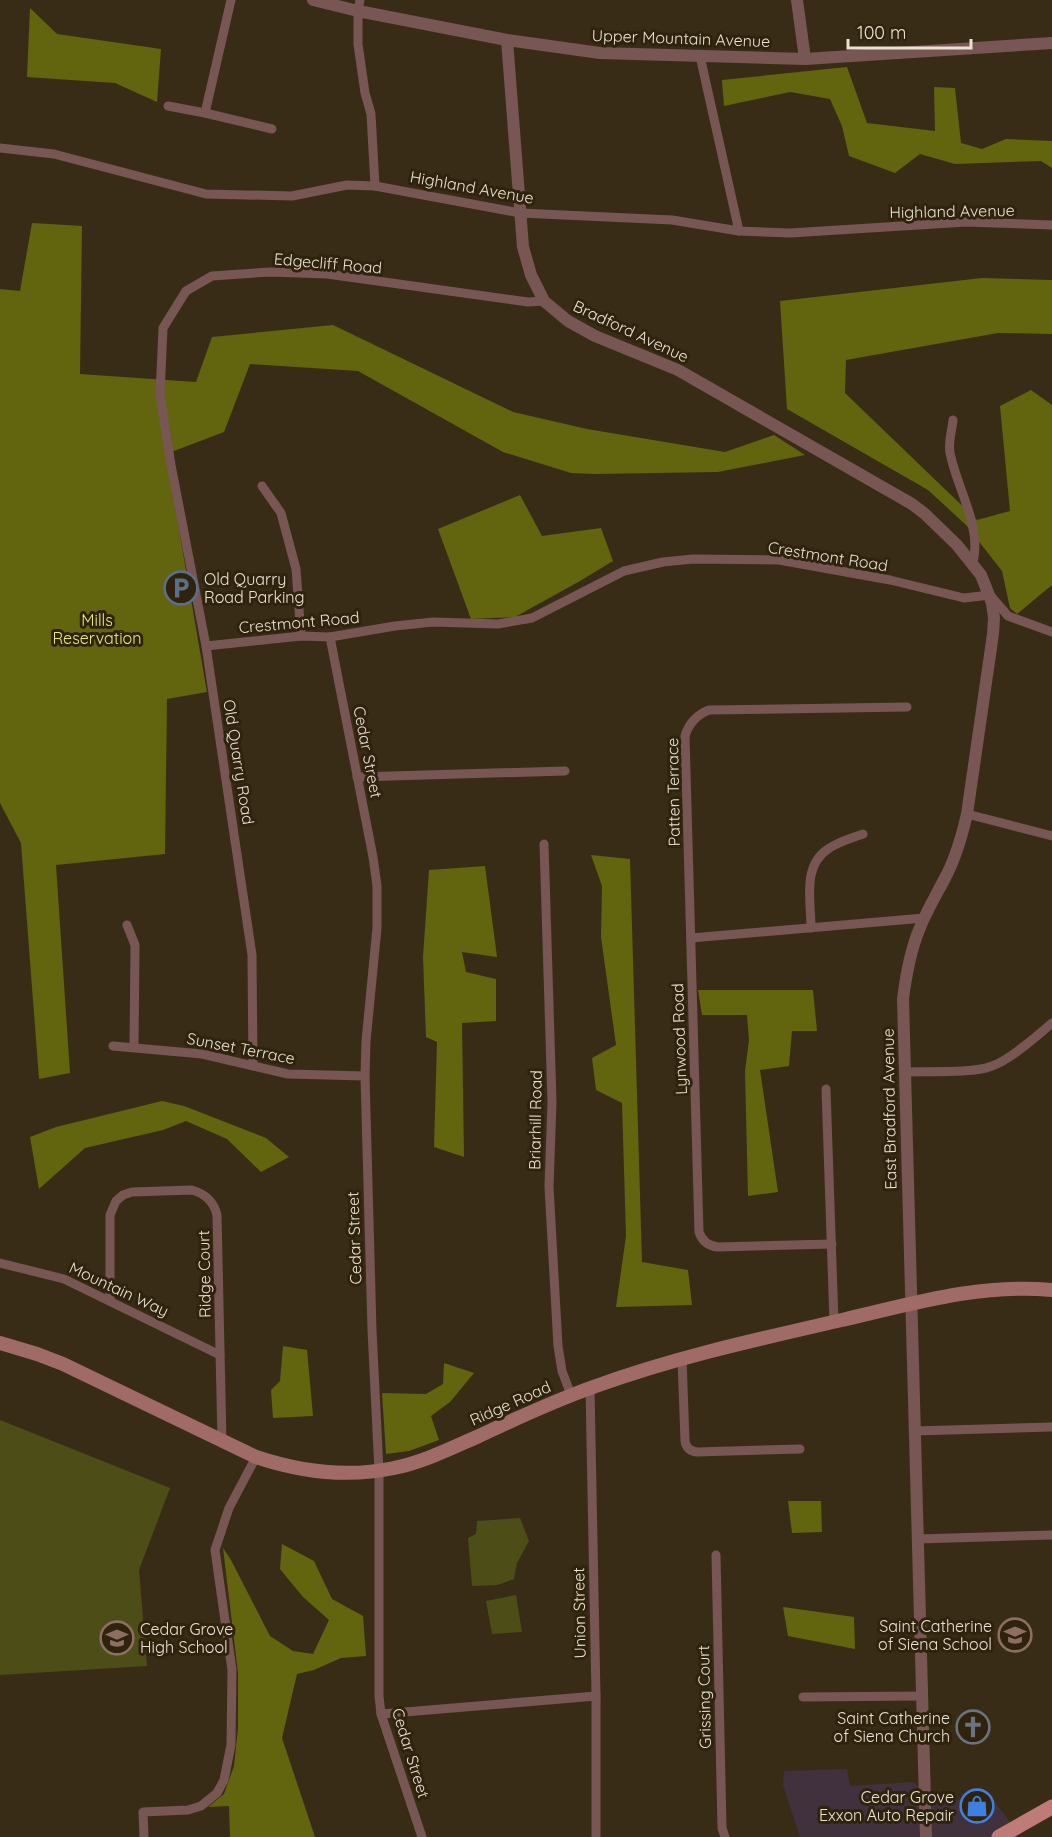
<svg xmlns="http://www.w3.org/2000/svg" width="1052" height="1837" viewBox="0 0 1052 1837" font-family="Quicksand,sans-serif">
	<rect width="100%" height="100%" fill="#392c17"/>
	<!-- commercial -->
	<polygon fill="#40313d" points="847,1769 850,1786 913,1782 935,1800 992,1799 1007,1818 1018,1837 800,1837 783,1785 784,1771"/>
	<!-- green -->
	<g fill="#4c4d17">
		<polygon points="0,1420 170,1488 139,1570 147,1666 0,1675"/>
		<polygon points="520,1518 529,1541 517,1563 514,1579 498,1585 472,1586 468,1538 476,1534 477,1521"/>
		<polygon points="516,1595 522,1632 492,1634 486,1601"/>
	</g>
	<!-- forest -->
	<g fill="#62640e">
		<polygon points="30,8 57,34 161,49 157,102 115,83 27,77"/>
		<polygon points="847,67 867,123 935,131 934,87 955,88 961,143 982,149 1006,139 1052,141 1052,168 1041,161 955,164 920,154 895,173 849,156 842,126 830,99 790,92 724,106 722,80"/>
		<polygon points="32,223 82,226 80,374 196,382 212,337 333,325 513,412 587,429 725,452 774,435 805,455 718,472 595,474 571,473 503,452 358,371 250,364 224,432 166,454 207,692 167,699 165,854 56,865 70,1073 39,1079 21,843 0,803 0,289 20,291"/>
		<polygon points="982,278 1052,280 1052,334 998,333 846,360 845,393 977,520 1010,511 1000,406 1031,390 1052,405 1052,585 1017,614 1010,608 1002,571 966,525 928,490 787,409 780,301"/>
		<polygon points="520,495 542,536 601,528 613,561 580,581 515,617 471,619 438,529"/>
		<polygon points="591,855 630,859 642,1262 688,1270 692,1305 616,1307 626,1236 622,1103 596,1090 592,1058 616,1045 601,937 602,886"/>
		<polygon points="485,866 497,957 462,952 466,972 496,979 496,1021 462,1023 464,1157 434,1147 437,1042 426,1037 423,957 429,870"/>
		<polygon points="698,990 813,990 817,1031 792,1031 789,1066 760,1070 778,1192 748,1196 745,1071 749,1040 747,1015 702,1015"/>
		<polygon points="162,1101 184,1106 266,1138 289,1157 261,1172 227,1139 186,1121 163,1130 85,1148 39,1189 30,1137 56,1127"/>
		<polygon points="283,1346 307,1350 313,1416 273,1418 271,1390 280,1381"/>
		<polygon points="444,1363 474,1373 450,1402 431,1416 439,1440 409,1451 386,1454 382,1393 426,1394 443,1384"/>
		<polygon points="788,1501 821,1501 822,1532 792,1533"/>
		<polygon points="282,1544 314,1561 332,1599 363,1616 366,1656 341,1658 314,1670 297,1674 282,1738 315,1837 230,1837 229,1806 208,1807 224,1794 234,1766 238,1728 238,1673 223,1548 231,1560 270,1636 293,1651 313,1654 329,1620 303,1597 280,1569"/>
		<polygon points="783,1607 854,1617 855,1649 788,1636"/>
	</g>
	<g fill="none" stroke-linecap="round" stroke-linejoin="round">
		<!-- minor -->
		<g stroke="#785654" stroke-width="9">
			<polyline points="360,0 358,11 358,44 365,93 371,114 375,186"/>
			<polyline points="700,56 739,231"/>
			<polyline points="168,106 205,113 272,129"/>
			<polyline points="205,113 231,0"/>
			<polyline points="0,148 54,154 206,194 292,196 347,185 375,186 520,213 672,220 739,231 790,233 966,222 1052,225"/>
			<path d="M953 420C952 430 948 443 950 453 957 489 982 525 973 563"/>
			<polyline points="262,486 281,513 296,569 301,636"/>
			<polyline points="330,637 373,857 377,886 377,928 366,1041 365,1076 372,1330 379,1471 379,1696 381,1714 422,1837"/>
			<polyline points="206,646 301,636 330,637 395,626 433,622 498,624 532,618 624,571 663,562 693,559 779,560 890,580 964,598 990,595 1008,616 1052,632"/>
			<polyline points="357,777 565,771"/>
			<polyline points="967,814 1052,836"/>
			<polyline points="544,844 552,1102 549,1187 558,1346 562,1371 571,1395"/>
			<polyline points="127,925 135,945 134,1047"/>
			<path d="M811 928C811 901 802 866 828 849 838 842 852 838 863 834"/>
			<polyline points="691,938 924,918"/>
			<polyline points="113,1046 202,1054 288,1074 365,1076"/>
			<polyline points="253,1066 252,955 206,646 171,465 160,395 163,328 186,291 212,276 270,272 327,274 528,302 544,301"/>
			<path d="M904 1072C927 1071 972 1074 992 1066 1010 1060 1037 1036 1052 1023"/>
			<polyline points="826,1089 834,1322"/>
			<path d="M832 1244 718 1247C708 1246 702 1241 699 1232L685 736C689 723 696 715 709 710L907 707"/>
			<polyline points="0,1263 64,1279 220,1355"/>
			<path d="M110 1300V1215L116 1201 123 1195 132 1192 192 1190C206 1194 214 1202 217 1215L222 1441"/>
			<path d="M682 1359 685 1441C686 1448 690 1451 697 1452L800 1449"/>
			<polyline points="590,1388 596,1696 596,1837"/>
			<polyline points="914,1431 1052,1427"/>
			<polyline points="917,1539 1052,1535"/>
			<polyline points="716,1555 722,1828 725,1837"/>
			<polyline points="803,1697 922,1696"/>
			<polyline points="381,1714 596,1696"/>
			<polyline points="144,1837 143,1812 188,1810 201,1806 217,1793 224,1780 231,1745 232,1670 215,1550 229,1508 256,1457"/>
		</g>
		<!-- tertiary -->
		<g stroke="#785654" stroke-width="12">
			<polyline points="313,0 358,11 507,40 600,53 805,59 1052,43"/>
			<polyline points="797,0 805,59"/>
			<path d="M507 40 523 247 531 275 544 301 568 321 595 336 678 370 912 504 925 514 957 545 981 575 992 603 994 618 993 634 967 814C962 836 955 860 944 880 935 897 926 912 919 930 910 952 906 975 903 999L926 1837"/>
		</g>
		<!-- secondary -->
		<path stroke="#a06b67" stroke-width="14" d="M0 1343 37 1354 63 1364 256 1457C301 1472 347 1478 394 1468 424 1462 451 1448 479 1436 517 1418 556 1400 596 1386 676 1357 759 1339 842 1320 911 1304 980 1283 1052 1290"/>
		<!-- primary -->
		<polyline stroke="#bf7b77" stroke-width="15" points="999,1837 1052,1807"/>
	</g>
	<!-- icons -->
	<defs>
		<g id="parking-ring" transform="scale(1.725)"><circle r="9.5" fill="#2f230d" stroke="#5c6f8a" stroke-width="1.5"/><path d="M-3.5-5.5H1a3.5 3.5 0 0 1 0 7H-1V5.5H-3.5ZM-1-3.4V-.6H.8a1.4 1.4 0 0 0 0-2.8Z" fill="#5c6f8a"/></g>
		<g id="school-ring" transform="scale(1.725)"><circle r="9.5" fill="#2f230d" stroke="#8d6e63" stroke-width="1.5"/><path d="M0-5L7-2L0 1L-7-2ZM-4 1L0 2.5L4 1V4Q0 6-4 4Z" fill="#8d6e63"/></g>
		<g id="church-ring" transform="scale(1.725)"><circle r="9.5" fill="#2f230d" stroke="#6b7280" stroke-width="1.5"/><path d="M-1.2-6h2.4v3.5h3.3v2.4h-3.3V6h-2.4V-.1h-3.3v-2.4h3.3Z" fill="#6b7280"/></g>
		<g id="shop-ring" transform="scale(1.725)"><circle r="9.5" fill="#2f230d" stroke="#3f7fe0" stroke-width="1.5"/><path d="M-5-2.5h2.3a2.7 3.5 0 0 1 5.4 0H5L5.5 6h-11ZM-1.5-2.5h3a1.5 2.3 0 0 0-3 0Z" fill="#3f7fe0"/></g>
	</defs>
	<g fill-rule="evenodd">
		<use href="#parking-ring" x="181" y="588"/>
		<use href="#school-ring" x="1015" y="1635"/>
		<use href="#school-ring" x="117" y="1638"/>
		<use href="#church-ring" x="973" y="1727"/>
		<use href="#shop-ring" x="977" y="1806"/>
	</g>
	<g text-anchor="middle" stroke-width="6" stroke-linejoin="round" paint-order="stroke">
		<!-- street labels -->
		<g font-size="16" fill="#e9e1d4" stroke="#2f230d">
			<text transform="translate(681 38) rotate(2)" y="6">Upper Mountain Avenue</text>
			<text transform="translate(472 187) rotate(10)" y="6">Highland Avenue</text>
			<text transform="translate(952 211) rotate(-1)" y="6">Highland Avenue</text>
			<text transform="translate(328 263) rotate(5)" y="6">Edgecliff Road</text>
			<text transform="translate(631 331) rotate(25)" y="6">Bradford Avenue</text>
			<text transform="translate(828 556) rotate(9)" y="6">Crestmont Road</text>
			<text transform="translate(299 622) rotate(-5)" y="6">Crestmont Road</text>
			<text transform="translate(368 752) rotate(79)" y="6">Cedar Street</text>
			<text transform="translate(239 762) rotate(81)" y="6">Old Quarry Road</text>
			<text transform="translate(673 792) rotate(-91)" y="6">Patten Terrace</text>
			<text transform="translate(679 1039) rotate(-92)" y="6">Lynwood Road</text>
			<text transform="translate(241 1048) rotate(11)" y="6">Sunset Terrace</text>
			<text transform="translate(889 1109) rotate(-91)" y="6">East Bradford Avenue</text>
			<text transform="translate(535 1120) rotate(-89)" y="6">Briarhill Road</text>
			<text transform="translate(354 1238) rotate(-92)" y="6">Cedar Street</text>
			<text transform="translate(204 1274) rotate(-91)" y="6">Ridge Court</text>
			<text transform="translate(119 1289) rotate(25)" y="6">Mountain Way</text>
			<text transform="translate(510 1403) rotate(-24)" y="6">Ridge Road</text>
			<text transform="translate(579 1613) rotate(-91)" y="6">Union Street</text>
			<text transform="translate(704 1697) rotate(-91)" y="6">Grissing Court</text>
			<text transform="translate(411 1753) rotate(73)" y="6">Cedar Street</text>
		</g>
		<!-- poi labels -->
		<g font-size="16" fill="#e9e1d4" stroke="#2f230d" text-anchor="end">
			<text x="204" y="585" text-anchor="start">Old Quarry<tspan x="204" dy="18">Road Parking</tspan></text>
			<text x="992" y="1632">Saint Catherine<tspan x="992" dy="18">of Siena School</tspan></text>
			<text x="140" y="1635" text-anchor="start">Cedar Grove<tspan x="140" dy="18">High School</tspan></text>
			<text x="950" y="1724">Saint Catherine<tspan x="950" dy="18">of Siena Church</tspan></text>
			<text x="954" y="1803">Cedar Grove<tspan x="954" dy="18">Exxon Auto Repair</tspan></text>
		</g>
		<!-- park labels -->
		<g font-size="16" fill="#e5ea7e" stroke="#2f230d">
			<text x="97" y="626">Mills<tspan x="97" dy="18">Reservation</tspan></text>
		</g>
	</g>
	<!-- scale -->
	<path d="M848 39v9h123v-9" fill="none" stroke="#e9e1d4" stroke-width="3"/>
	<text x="857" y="39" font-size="18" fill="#e9e1d4" stroke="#2f230d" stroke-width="4.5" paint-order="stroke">100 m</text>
</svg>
